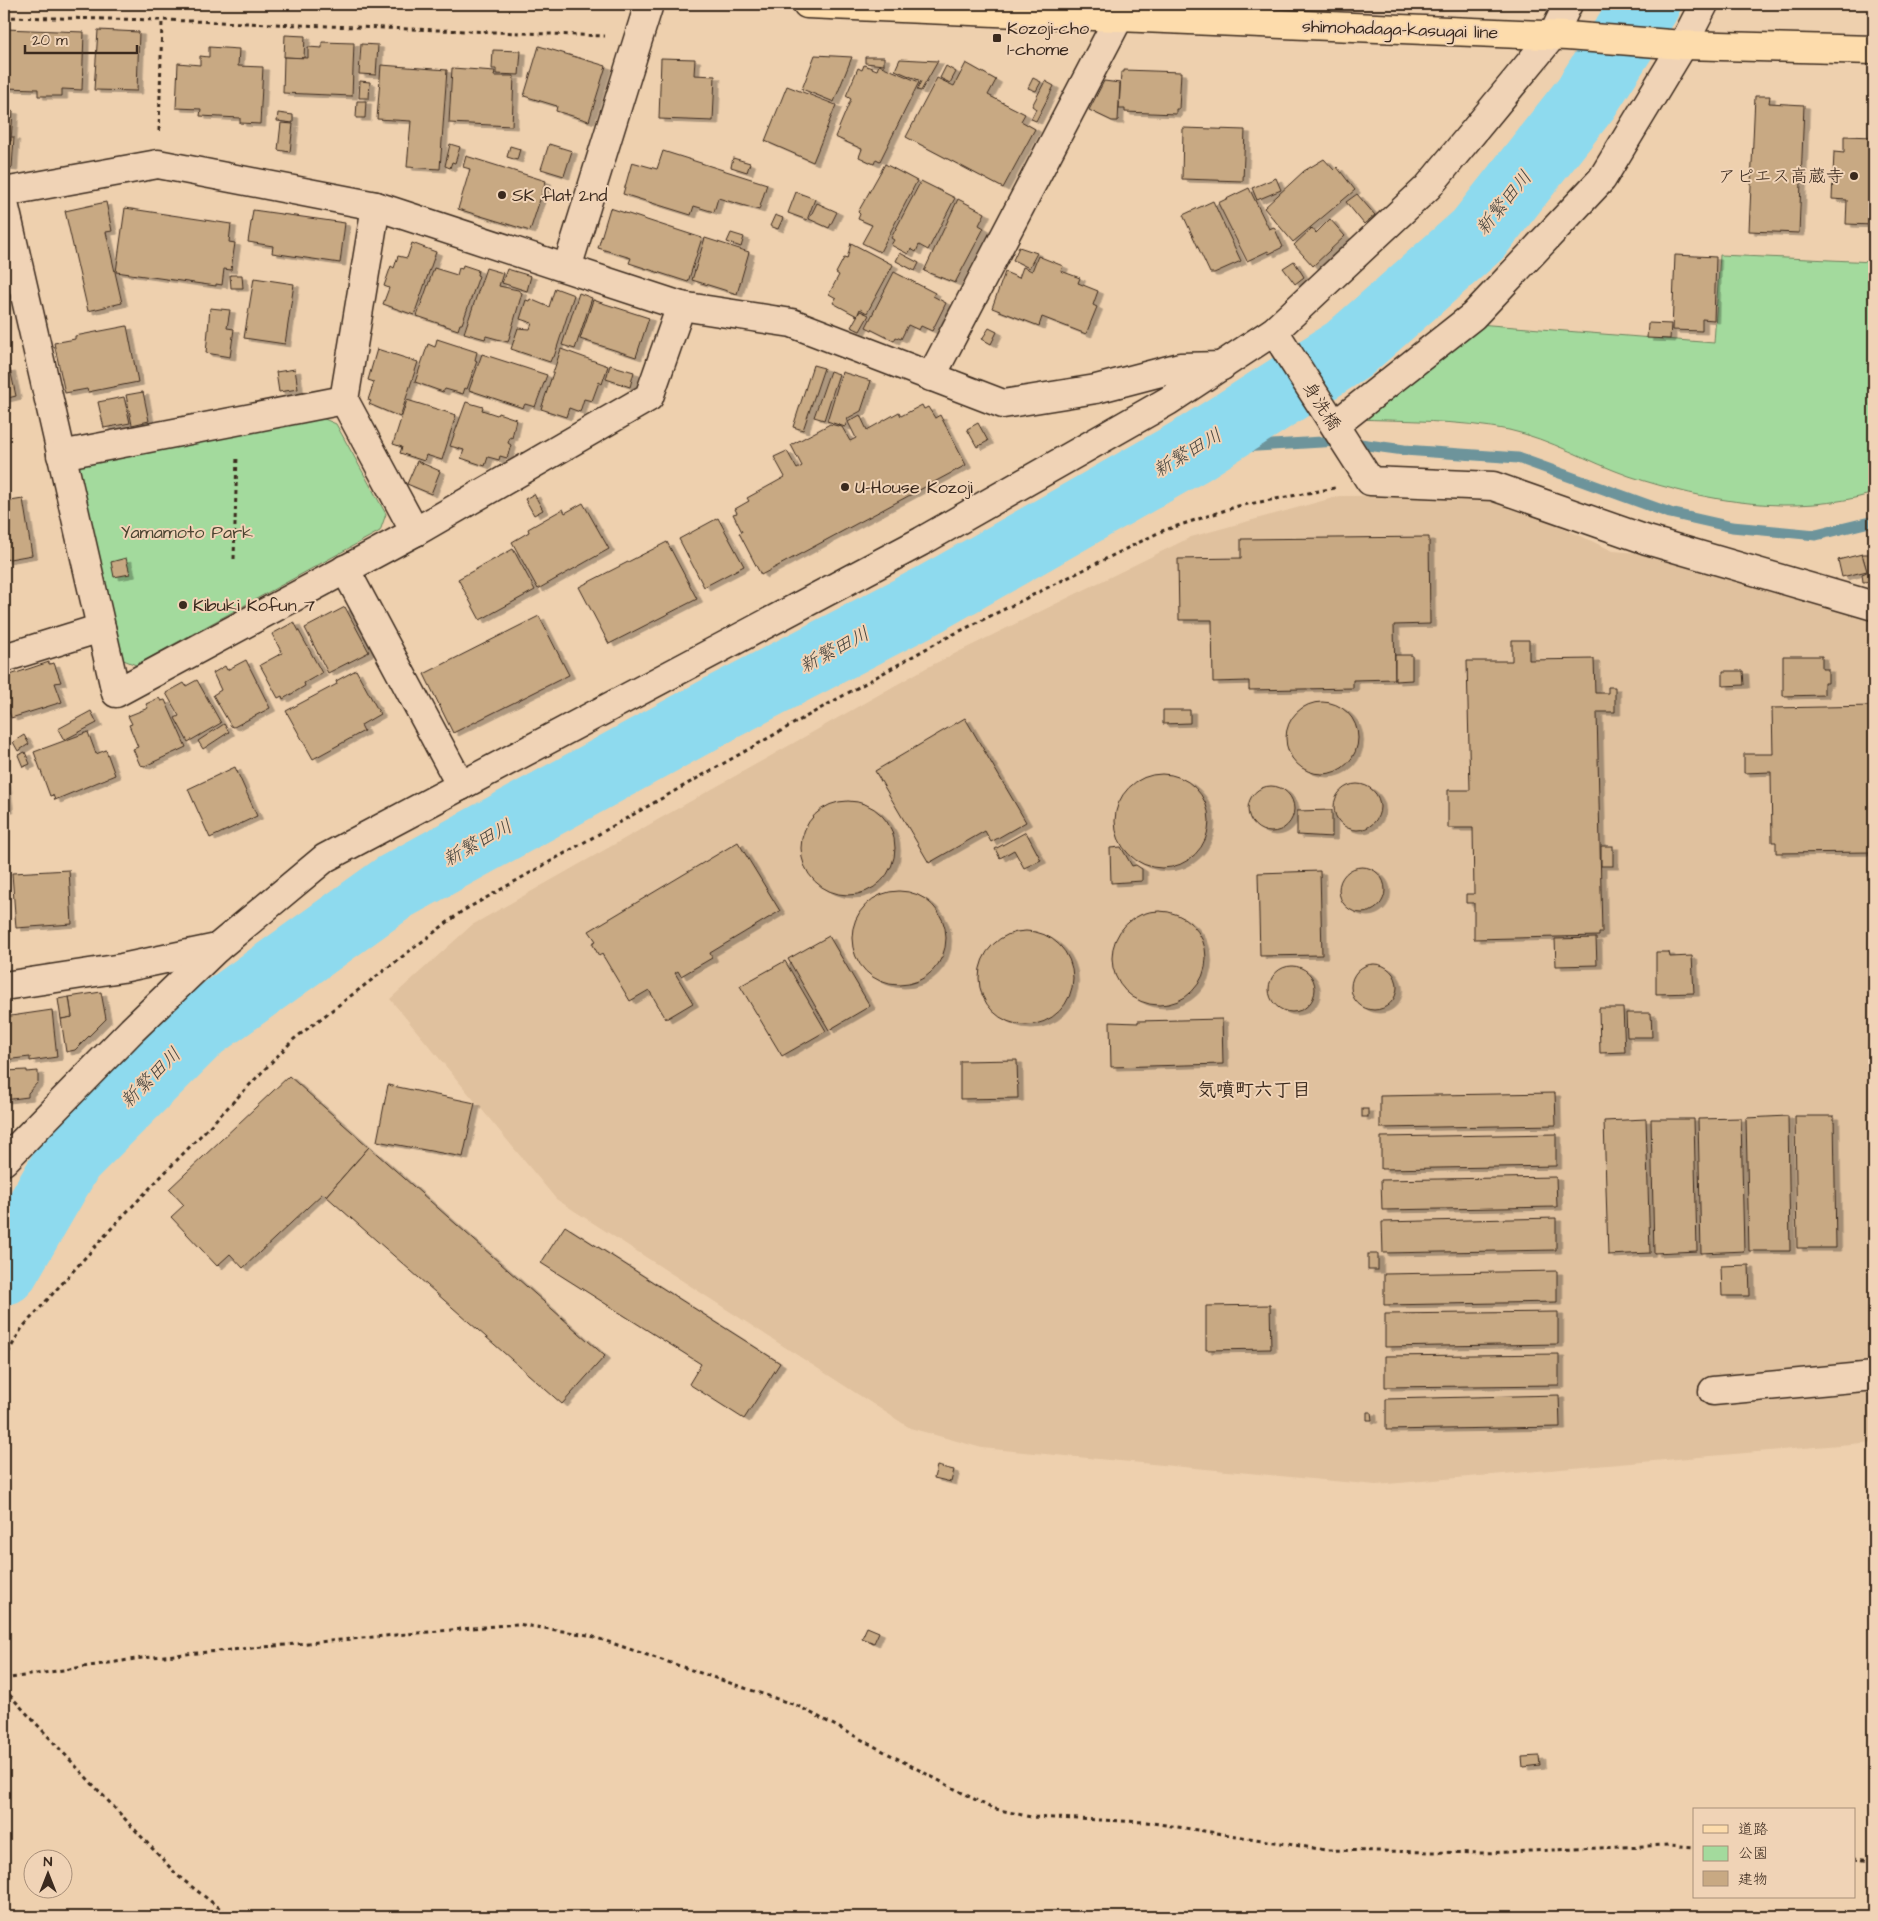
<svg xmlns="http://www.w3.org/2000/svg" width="1878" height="1921" viewBox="0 0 1878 1921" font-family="'Architects Daughter','Klee One',sans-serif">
	<defs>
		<filter id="shadow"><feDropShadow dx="5.5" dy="3" stdDeviation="0" flood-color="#0004"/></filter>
	</defs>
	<rect width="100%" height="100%" fill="#eed0ae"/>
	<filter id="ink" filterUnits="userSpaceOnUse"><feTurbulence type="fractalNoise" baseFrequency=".02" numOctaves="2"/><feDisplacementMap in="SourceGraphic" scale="10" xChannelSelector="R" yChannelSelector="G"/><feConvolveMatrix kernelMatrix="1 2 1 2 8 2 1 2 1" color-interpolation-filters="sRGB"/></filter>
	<g filter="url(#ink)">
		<!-- built -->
		<polygon fill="#e0c19e" points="1493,495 1613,551 1666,555 1874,619 1874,1442 1376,1485 982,1448 910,1428 556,1199 390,999 472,925 926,668 1191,537 1340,496"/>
		<!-- green -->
		<g fill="#a3da9d" stroke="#6f825e">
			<path d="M1720 255 1874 262V493C1794 517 1708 502 1629 476 1589 462 1550 439 1509 430 1458 420 1405 421 1354 419L1478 324 1714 343Z"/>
			<polygon points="320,417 336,424 386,514 380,531 136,665 121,659 79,468 89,456"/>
		</g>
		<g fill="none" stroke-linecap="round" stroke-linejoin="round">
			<!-- stream -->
			<polyline stroke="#6d949b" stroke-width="11" points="1192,450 1338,441 1404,450 1518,458 1670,513 1732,527 1816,535 1874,521"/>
			<!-- river -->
			<polyline stroke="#8edaee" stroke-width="68" points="4,1271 70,1157 200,1027 395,887 723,707 930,599 1192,450 1348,350 1478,235 1586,98 1646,4"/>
		</g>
		<!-- building -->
		<g fill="#c8a983" stroke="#3b2a1e" filter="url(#shadow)">
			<polygon points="4,29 84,32 82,90 62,89 62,96 38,96 38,89 4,88"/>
			<polygon points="98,30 139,32 137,91 94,90"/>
			<polygon points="285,35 305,36 304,58 284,57"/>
			<polygon points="322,42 354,43 352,96 283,93 284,57 308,58 308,47 322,48"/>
			<polygon points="361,44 378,45 376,75 359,74"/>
			<polygon points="539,46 606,66 589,121 556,111 557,106 524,96"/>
			<polygon points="209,47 239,49 238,66 263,67 260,124 240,123 240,118 200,116 201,109 176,108 178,63 200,65 200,56 209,57"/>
			<polygon points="493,50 521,51 519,75 496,74 496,69 492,69"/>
			<polygon points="815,55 852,57 834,102 802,89"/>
			<polygon points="865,57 884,57 884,65 865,63"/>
			<polygon points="661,58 695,59 694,75 715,76 713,121 659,119"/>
			<polygon points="900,59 938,61 921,91 917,90 921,81 895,70"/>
			<polygon points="966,63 996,80 988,95 1025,114 1021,121 1035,129 1003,188 906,137 937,78 954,86"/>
			<polygon points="381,65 447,70 440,169 407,167 411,121 377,119"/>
			<polygon points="864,65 877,70 879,65 919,82 880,161 876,159 874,164 859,157 862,149 835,137 851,99 846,96 858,68 862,70"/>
			<polygon points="946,66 956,72 950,83 940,78"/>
			<polygon points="452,68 495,71 494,76 514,76 512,126 449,123"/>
			<polygon points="1124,70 1181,72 1179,109 1176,109 1176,114 1125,112 1125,109 1119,109 1121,72 1124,72"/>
			<polygon points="1033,78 1041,82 1036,91 1028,88"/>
			<polygon points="360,81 370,82 369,98 359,98"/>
			<polygon points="1045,81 1054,86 1036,121 1031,119 1036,109 1032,106"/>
			<polygon points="1104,81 1120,83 1118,121 1112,121 1089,110"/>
			<polygon points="787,86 836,105 813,162 765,141"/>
			<polygon points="1755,96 1770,96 1769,103 1804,105 1799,233 1749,231"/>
			<polygon points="357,101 366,101 365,118 356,118"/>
			<polygon points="4,110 13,111 11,141 6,141 5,161"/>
			<polygon points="278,113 293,115 293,123 277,121"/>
			<polygon points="281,123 293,124 290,152 278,150"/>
			<polygon points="1183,128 1245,130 1243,181 1182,179"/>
			<polygon points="1844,136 1874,137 1874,225 1846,224 1847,200 1832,199 1834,152 1844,153"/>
			<polygon points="11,137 14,137 12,168 4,167 6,141 11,141"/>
			<polygon points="450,144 460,147 455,163 452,162 450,168 445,166"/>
			<polygon points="549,144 572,151 564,176 541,169"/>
			<polygon points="510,146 520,149 517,160 507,157"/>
			<polygon points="663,151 767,184 759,210 718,198 714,212 694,206 691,215 623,194 632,162 657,169"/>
			<polygon points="466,156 546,181 530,231 458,209 470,169 463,167"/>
			<polygon points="733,158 750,163 747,172 731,167"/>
			<polygon points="1324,159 1334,170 1337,167 1355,190 1293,242 1264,208 1304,171"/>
			<polygon points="885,164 917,181 880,252 862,243 872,225 858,219 860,214 858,212"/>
			<polygon points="1276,178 1281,190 1257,200 1252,188"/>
			<polygon points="921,181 955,198 928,250 919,245 916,252 911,249 908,254 891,245 894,240 891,238"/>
			<polygon points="1249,188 1269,229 1274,227 1283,247 1269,254 1268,251 1247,261 1218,203"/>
			<polygon points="796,192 815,199 807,220 788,213"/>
			<polygon points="1357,194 1375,215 1364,224 1346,202"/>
			<polygon points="958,199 985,213 979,225 984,228 955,283 924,271"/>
			<polygon points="1213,201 1241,261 1214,273 1210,273 1183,215"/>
			<polygon points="106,202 112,231 106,232 122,303 88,311 65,211"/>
			<polygon points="817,203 837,212 829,228 809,219"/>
			<polygon points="125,208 231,224 229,242 235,243 231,270 224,269 222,285 216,284 216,286 116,272"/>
			<polygon points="610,208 702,238 688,282 629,263 631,258 598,248"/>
			<polygon points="253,210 345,223 340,263 272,253 273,246 248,242"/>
			<polygon points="775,215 783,218 778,229 770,226"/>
			<polygon points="1330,219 1345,236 1313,266 1294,245 1312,228 1316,233"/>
			<polygon points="731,233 744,237 741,247 727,242"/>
			<polygon points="705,238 749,252 737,294 692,280"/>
			<polygon points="412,243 436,252 414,315 383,304 389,288 384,286 391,266 394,268 398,256 407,258"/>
			<polygon points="851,243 893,265 867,313 860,309 857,316 833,303 836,298 829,294 839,275 836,273 844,258 847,259"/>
			<polygon points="1019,247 1037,253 1029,268 1013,260"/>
			<polygon points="900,253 919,263 915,271 896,261"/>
			<polygon points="1675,255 1716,257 1714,320 1702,319 1702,331 1672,330"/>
			<polygon points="1038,256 1063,266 1061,271 1080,278 1078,283 1098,291 1093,305 1097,307 1086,334 1042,317 1039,326 992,308 1005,272 1019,278 1023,267 1032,271"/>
			<polygon points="1294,261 1304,277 1295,284 1283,268"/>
			<polygon points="463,265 478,270 477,275 479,276 462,324 460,324 458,330 417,316 434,268 457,275 459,268 462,269"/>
			<polygon points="486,268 503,273 499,286 518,290 522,293 508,342 486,336 485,339 464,333"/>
			<polygon points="507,269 531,276 527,291 502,283"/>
			<polygon points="894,272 935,293 933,296 946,303 932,331 921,326 919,330 908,325 901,339 896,337 894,341 866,327"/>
			<polygon points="230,275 242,275 243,288 231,288"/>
			<polygon points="254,278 294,284 285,344 244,338"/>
			<polygon points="555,288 574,295 554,357 552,357 550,362 511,349 518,328 530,329 532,323 520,319 526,300 529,301 530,299 549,307"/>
			<polygon points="579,293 592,298 575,349 562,345"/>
			<polygon points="593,300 649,318 636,357 580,339"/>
			<polygon points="210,308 230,310 227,328 234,329 230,357 206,353"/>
			<polygon points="860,311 869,315 860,331 851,327"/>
			<polygon points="1648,323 1671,324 1670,339 1647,338"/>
			<polygon points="127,326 138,382 88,392 87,389 65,393 54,343 75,339 75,336"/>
			<polygon points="989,328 997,332 991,344 982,339"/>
			<polygon points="437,339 477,352 475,360 477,361 467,389 465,388 463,394 445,389 443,392 415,382 428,344 435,347"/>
			<polygon points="377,349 418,362 400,417 369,404 371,401 368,400 374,382 368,380"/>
			<polygon points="561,349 608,366 602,384 599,382 592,401 584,399 580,412 569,408 566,417 541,409"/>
			<polygon points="482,354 547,375 535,407 525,404 523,408 469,390"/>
			<polygon points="610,365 634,372 630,387 606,379"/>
			<polygon points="813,365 824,368 803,430 793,427"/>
			<polygon points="10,369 16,396 4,399 4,370"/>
			<polygon points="295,369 298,389 279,392 276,372"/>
			<polygon points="830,371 839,374 824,420 814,417"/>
			<polygon points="842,372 871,381 861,411 848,418 845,427 827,421"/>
			<polygon points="143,392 149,421 132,425 126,395"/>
			<polygon points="124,397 130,423 104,428 98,402"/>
			<polygon points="407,400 456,415 442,460 426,455 424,461 400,453 402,447 393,444"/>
			<polygon points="466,402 483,407 482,410 497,415 498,413 516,419 512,438 510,437 508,443 511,445 507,458 500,456 499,460 488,457 485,466 461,458 464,450 450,446"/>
			<polygon points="922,405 924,409 928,407 935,418 940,415 966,465 761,575 739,533 742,532 733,514 737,513 735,509 749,501 747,498 785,477 774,457 787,451 797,469 802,466 791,445 830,424 842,427 850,441 856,438 848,422 860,415 867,430 899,412 901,416"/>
			<polygon points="978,423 988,441 977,447 967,429"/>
			<polygon points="417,461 440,471 431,494 407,484"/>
			<polygon points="534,494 543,510 534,515 525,499"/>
			<polygon points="23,499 32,555 4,560 4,502"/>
			<polygon points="583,503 609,549 538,589 512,542 529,532 528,529 563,509 565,513"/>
			<polygon points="718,518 744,566 704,587 679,539"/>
			<polygon points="1429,537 1430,624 1394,625 1395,679 1353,680 1353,688 1249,690 1249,681 1213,682 1212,620 1179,620 1178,559 1241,558 1241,539"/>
			<polygon points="667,542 697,599 609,644 579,587"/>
			<polygon points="513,549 535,590 480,620 458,579"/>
			<polygon points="1862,554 1874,554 1874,581 1863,582 1862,574 1867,572"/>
			<polygon points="1862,554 1867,571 1842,577 1838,560"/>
			<polygon points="126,558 130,574 114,577 111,562"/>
			<polygon points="345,607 369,652 328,673 305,628"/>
			<polygon points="539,616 569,675 453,733 424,674"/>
			<polygon points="294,622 322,673 304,683 305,686 283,699 282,696 278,698 260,665 282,653 272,634"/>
			<polygon points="1512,640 1529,640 1529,660 1594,659 1595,693 1608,693 1608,687 1615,687 1615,712 1597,712 1602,933 1599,933 1599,936 1474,939 1474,903 1466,903 1466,894 1474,894 1473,828 1448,828 1448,790 1470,790 1467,661 1512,661"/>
			<polygon points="1395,655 1412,655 1412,680 1395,681"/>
			<polygon points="1783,656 1822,656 1822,669 1828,669 1828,683 1824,683 1824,695 1783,696"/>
			<polygon points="246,660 270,708 234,727 231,726 213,695 221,690 213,673 225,666 227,670"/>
			<polygon points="49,662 49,664 54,663 61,682 55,683 62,702 11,718 4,695 4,677"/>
			<polygon points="356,670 380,714 361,725 364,731 313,759 286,711 337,684 336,681"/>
			<polygon points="1723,671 1743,671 1744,685 1723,686"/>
			<polygon points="197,680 221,723 188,742 175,718 179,716 166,693 184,683 186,686"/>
			<polygon points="159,698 161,701 165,700 186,747 145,766 140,765 133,749 138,747 129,725 132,724 128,716 148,708 146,704"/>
			<circle cx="1322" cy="738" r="36"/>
			<polygon points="1874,706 1874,852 1776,853 1776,842 1772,842 1771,772 1744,773 1744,754 1773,754 1772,708"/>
			<polygon points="1163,710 1190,710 1190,723 1163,724"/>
			<polygon points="91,711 97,723 64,740 58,729"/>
			<polygon points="965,718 1026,822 991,842 985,831 929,863 875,771"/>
			<polygon points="224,724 229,732 203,749 198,741"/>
			<polygon points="88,732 96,754 106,750 115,775 55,800 53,795 50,796 34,752"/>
			<polygon points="24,735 29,744 18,751 13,742"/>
			<polygon points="25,752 30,764 23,767 18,755"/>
			<polygon points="235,767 257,816 210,838 188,789"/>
			<polygon points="4,771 8,810 5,810 4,816"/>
			<circle cx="1162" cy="821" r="47"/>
			<circle cx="1357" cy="807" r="23"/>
			<circle cx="1271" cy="809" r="23"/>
			<circle cx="848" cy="848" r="47"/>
			<polygon points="1332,810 1332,837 1297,835 1297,811"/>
			<polygon points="1026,832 1041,860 1024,868 1014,850 1000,858 995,849"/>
			<polygon points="738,842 780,911 710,953 712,958 681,976 678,971 675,973 693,1003 666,1019 649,990 630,1001 602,954 599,956 592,943 596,941 589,931"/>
			<rect x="1601" y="846" width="12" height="20"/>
			<polygon points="1121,847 1132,866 1136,865 1142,869 1142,881 1111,883 1110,848"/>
			<circle cx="1362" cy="890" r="23"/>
			<polygon points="69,870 72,924 16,928 12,873"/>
			<polygon points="1320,871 1322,955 1260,956 1258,873"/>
			<circle cx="899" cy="938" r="47"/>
			<circle cx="1159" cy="958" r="47"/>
			<circle cx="1026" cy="978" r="47"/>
			<polygon points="829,936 870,1006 829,1030 788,959"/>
			<polygon points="1596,938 1597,965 1556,966 1555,939"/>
			<polygon points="1656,952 1669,952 1670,957 1692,956 1694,993 1656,994"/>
			<polygon points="785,961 826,1031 782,1056 740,986"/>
			<circle cx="1374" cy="987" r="23"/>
			<circle cx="1292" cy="989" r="23"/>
			<polygon points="101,992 106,1019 75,1050 66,1052 61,1019 72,1017 69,997"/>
			<polygon points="69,997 72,1017 61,1019 58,999"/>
			<polygon points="1599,1008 1623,1008 1625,1052 1600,1053"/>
			<polygon points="52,1010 57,1057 30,1061 30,1057 4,1060 4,1017"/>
			<polygon points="1626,1013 1651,1013 1652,1037 1627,1037"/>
			<polygon points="1222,1019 1223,1064 1111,1067 1110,1022 1138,1023 1138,1021"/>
			<polygon points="1017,1060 1018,1098 960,1099 960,1061"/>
			<polygon points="27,1070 27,1072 38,1071 38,1082 28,1093 28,1097 4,1100 4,1071"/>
			<polygon points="289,1076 369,1147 326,1196 323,1193 243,1268 230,1254 217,1266 171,1217 184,1205 169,1189"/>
			<polygon points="388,1085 475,1103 463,1157 377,1141"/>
			<polygon points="1555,1093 1556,1125 1380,1128 1380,1096"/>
			<rect x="1362" y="1109" width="6" height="8"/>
			<polygon points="1788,1116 1790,1251 1749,1251 1746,1118"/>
			<polygon points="1795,1116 1834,1116 1836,1248 1797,1248"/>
			<polygon points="1741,1118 1744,1251 1701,1253 1698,1119"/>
			<polygon points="1646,1119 1650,1253 1608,1255 1604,1121"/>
			<polygon points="1651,1119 1694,1119 1697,1251 1654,1253"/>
			<polygon points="1556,1134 1556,1166 1381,1169 1381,1137"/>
			<polygon points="369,1147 605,1356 562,1404 326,1196"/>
			<polygon points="1556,1177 1557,1207 1382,1210 1381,1180"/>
			<polygon points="1556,1218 1556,1250 1383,1253 1382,1222"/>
			<polygon points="565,1226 780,1363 744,1419 689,1384 701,1364 541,1263"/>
			<rect x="1368" y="1254" width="10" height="16"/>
			<polygon points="1749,1265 1750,1296 1722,1296 1721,1266"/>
			<polygon points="1557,1271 1557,1302 1384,1305 1384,1274"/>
			<polygon points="1270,1305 1271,1349 1206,1350 1206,1306"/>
			<polygon points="1558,1312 1558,1344 1385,1347 1385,1314"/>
			<polygon points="1559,1354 1559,1385 1385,1387 1385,1356"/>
			<polygon points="1559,1395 1560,1427 1386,1430 1386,1399"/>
			<polygon points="1367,1412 1371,1412 1372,1420 1367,1420"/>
			<polygon points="937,1466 954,1470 951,1482 934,1478"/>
			<polygon points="867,1627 879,1632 874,1643 862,1638"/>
			<polygon points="1539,1756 1540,1765 1523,1767 1522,1757"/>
		</g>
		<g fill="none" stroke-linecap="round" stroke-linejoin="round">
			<!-- minor casing -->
			<g stroke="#3b2a1e" stroke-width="31">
				<g id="minor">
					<polyline points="4,192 158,164 376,206 681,306 792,323 1003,404 1096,389 1180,367 1222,366"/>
					<polyline points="4,203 116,693 415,532 649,397 681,306"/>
					<polyline points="376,206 344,400 415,532"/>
					<polyline points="567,268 649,4"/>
					<polyline points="1274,331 1370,481 1493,486 1647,540 1874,606"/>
					<polyline points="931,377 1126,4"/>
					<polyline points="1335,425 1473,316 1602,179 1683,45 1704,4"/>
					<polyline points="61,455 344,400"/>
					<polyline points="345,569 461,786"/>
					<polyline points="4,658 101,628"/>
					<polyline points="4,986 122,968 217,948"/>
					<polyline points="4,1161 132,1030 217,948 325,858 922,541 1168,401 1274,331 1428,187 1553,35 1568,4"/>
					<polyline points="1713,1391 1874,1376"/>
				</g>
			</g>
			<!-- major casing -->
			<g stroke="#3b2a1e" stroke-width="31">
				<polyline id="major" points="807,4 1567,36 1683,45 1874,50"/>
			</g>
			<!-- path -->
			<g stroke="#3b2a1e" stroke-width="3" stroke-dasharray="4 4" stroke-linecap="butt">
				<polyline points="4,17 162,20 605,36"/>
				<polyline points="159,131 162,20"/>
				<polyline points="234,559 237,455"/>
				<polyline points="4,1360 22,1328 119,1220 294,1039 461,912 938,642 1162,531 1238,506 1335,488"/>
				<polyline points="4,1679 142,1658 517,1624 588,1635 798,1706 991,1808 1031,1817 1146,1822 1326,1850 1484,1853 1668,1845 1694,1847"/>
				<polyline points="4,1689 178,1876 231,1917"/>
				<polyline points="1854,1858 1874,1860"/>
			</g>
			<!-- minor -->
			<use href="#minor" stroke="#f0d3b6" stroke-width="28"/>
			<!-- major -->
			<use href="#major" stroke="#fddcac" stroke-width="28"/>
		</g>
	</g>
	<!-- markers -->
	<g fill="#3b2a1e" stroke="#f0d3b6" stroke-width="2">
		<rect x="992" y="33" width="10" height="10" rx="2.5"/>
		<circle cx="1854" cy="176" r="5"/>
		<circle cx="502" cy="195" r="5"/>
		<circle cx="845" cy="487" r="5"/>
		<circle cx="183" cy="605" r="5"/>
	</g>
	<g text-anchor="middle" stroke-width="4" stroke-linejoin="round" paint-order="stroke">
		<!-- poi labels -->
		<g font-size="18" fill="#3b2a1e" stroke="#f0d3b6" text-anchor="start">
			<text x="1007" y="34">Kozoji-cho<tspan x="1007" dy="21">1-chome</tspan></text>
			<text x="1844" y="182" text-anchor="end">アピエス高蔵寺</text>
			<text x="512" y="201">SK flat 2nd</text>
			<text x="855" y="493">U-House Kozoji</text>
			<text x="193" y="611">Kibuki Kofun 7</text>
		</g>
		<!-- street labels -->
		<g font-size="18" fill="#3b2a1e" stroke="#f0d3b6">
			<text transform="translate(1400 29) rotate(2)" y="6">shimohadaga-kasugai line</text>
			<text transform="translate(1322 406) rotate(57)" y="6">身洗橋</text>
		</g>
		<!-- park labels -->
		<g font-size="18" fill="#4b4431" stroke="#f0d3b6">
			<text x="187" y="538">Yamamoto Park</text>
		</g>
		<!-- water labels -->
		<g font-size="19" font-style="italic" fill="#47443d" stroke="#f0d3b6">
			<text transform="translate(1503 202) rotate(-51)" y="7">新繁田川</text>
			<text transform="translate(1187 452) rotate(-31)" y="7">新繁田川</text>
			<text transform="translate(834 649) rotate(-28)" y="7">新繁田川</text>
			<text transform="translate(477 842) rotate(-29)" y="7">新繁田川</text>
			<text transform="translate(150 1077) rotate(-45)" y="7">新繁田川</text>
		</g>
		<!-- neighbourhood labels -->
		<g font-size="19" font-weight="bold" fill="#3b2a1e" stroke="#f0d3b6">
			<text x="1254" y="1096">気噴町六丁目</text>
		</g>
	</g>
	<!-- margin -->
	<rect width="1878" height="1921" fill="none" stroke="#f0d3b6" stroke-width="20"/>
	<rect x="10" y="10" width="1858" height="1901" fill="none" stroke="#3b2a1e" stroke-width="2" filter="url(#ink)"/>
	<!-- legend -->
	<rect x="1693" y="1808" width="162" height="90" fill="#f0d3b6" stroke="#a88f79"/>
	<rect x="1703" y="1825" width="25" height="8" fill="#fddcac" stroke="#a88f79"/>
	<text x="1738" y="1834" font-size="15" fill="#3b2a1e">道路</text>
	<rect x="1703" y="1846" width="25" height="15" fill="#a3da9d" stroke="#a88f79"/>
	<text x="1738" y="1858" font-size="15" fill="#3b2a1e">公園</text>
	<rect x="1703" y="1871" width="25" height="15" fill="#c8a983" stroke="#a88f79"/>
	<text x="1738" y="1884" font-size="15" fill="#3b2a1e">建物</text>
	<!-- north arrow -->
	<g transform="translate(48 1874)"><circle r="24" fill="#f0d3b6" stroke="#a88f79"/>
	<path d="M0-4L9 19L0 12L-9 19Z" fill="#3b2a1e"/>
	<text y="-8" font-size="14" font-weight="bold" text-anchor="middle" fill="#3b2a1e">N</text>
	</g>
	<!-- scale -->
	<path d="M25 45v8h112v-8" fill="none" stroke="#3b2a1e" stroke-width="2.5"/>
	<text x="32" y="45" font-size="15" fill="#3b2a1e" stroke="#f0d3b6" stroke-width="4" paint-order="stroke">20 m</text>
</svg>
